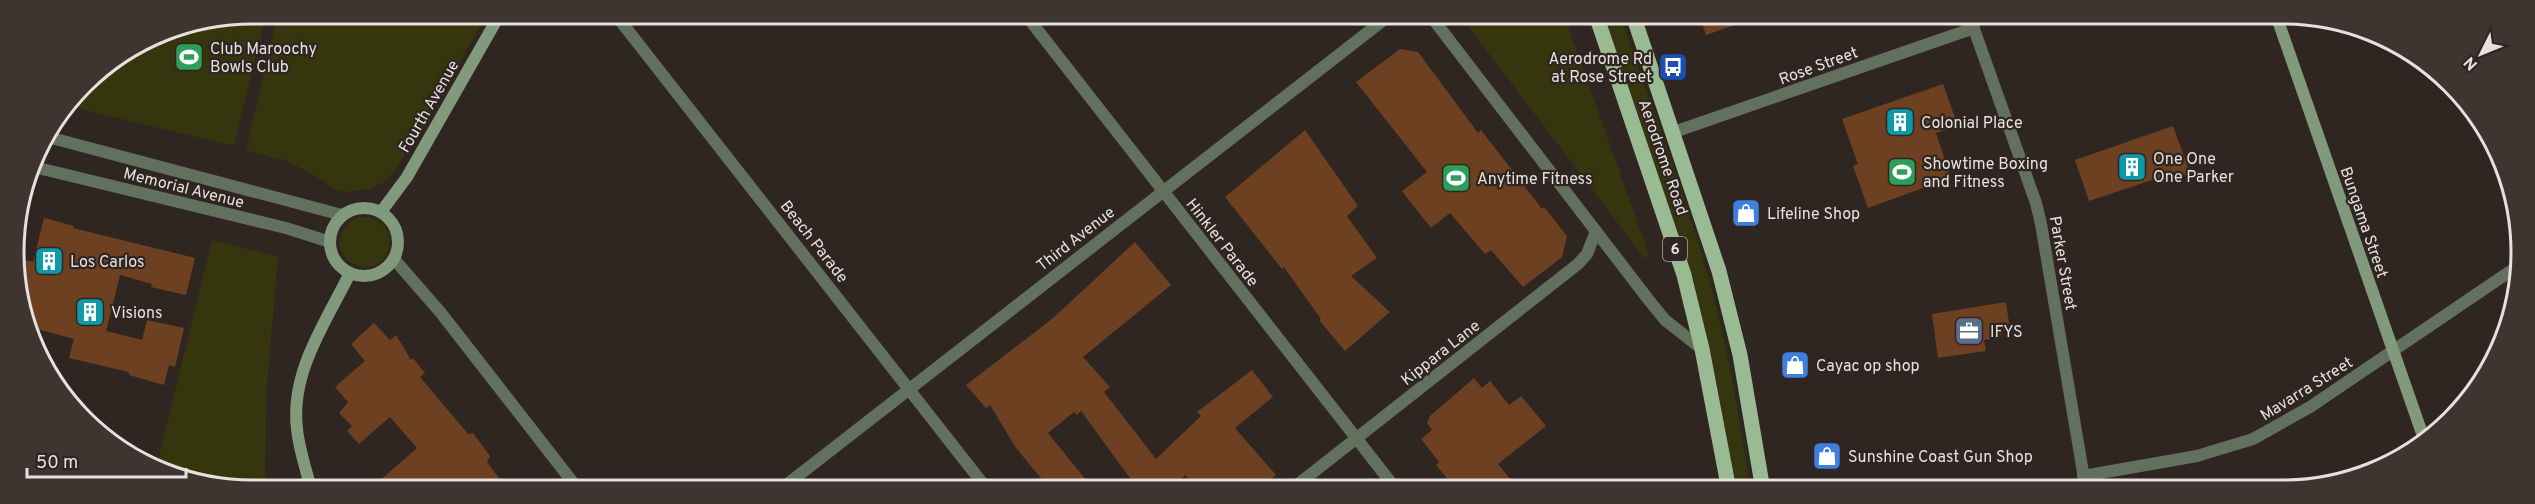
<svg xmlns="http://www.w3.org/2000/svg" width="2535" height="504" viewBox="0 0 2535 504" font-family="Overpass,sans-serif">
	<rect width="100%" height="100%" fill="#302621"/>
	<!-- green -->
	<g fill="#35360d">
		<polygon points="252,14 266,14 234,146 68,106 84,83 161,32"/>
		<polygon points="278,14 488,14 394,172 384,182 372,188 347,192 334,189 324,181 287,161 246,150"/>
		<polygon points="1462,15 1564,15 1649,255 1645,259 1461,17"/>
		<path d="M1603 15H1620C1650 102 1683 190 1709 279 1728 347 1739 419 1751 490H1735L1719 395 1694 281Z"/>
		<circle cx="365" cy="242" r="25"/>
		<polygon points="212,240 278,257 266,397 265,489 221,488 156,469"/>
	</g>
	<!-- building -->
	<g fill="#6d4021">
		<polygon points="1699,15 1756,15 1757,17 1706,35"/>
		<polygon points="1400,49 1418,52 1478,133 1481,130 1542,209 1544,207 1567,236 1562,257 1523,287 1491,250 1485,254 1450,213 1431,228 1402,191 1427,172 1356,82"/>
		<polygon points="1943,84 1958,126 1936,133 1951,178 1868,208 1853,166 1858,164 1842,119"/>
		<polygon points="2173,126 2190,173 2157,185 2155,179 2089,201 2075,160"/>
		<polygon points="1305,130 1358,206 1347,216 1377,258 1351,276 1390,312 1345,351 1319,320 1321,319 1284,267 1282,269 1225,197"/>
		<polygon points="44,218 74,226 73,228 195,258 186,295 151,287 152,284 120,275 106,331 142,340 147,320 184,328 175,367 169,365 164,385 129,375 129,372 69,358 74,339 26,326 20,281 25,260 33,262"/>
		<polygon points="1135,242 1171,285 1083,357 1110,387 1104,392 1156,459 1201,416 1197,412 1252,370 1273,397 1235,428 1276,475 1258,489 1197,489 1185,475 1174,489 1138,489 1081,411 1077,415 1074,412 1048,433 1086,480 1074,489 1050,489 1016,448 990,405 986,408 966,385 1052,319"/>
		<polygon points="2006,302 2009,323 1998,338 1984,340 1986,351 1938,358 1932,314"/>
		<polygon points="374,323 390,340 396,335 411,360 413,358 425,373 420,377 468,434 473,433 490,456 487,462 507,489 370,489 417,448 390,417 359,444 347,431 352,426 339,413 348,402 335,387 365,361 351,344"/>
		<polygon points="1474,378 1482,388 1490,381 1509,405 1521,396 1546,426 1498,464 1518,489 1456,489 1436,465 1439,462 1421,439 1432,430 1427,423 1430,416"/>
	</g>
	<g fill="none" stroke-linecap="round" stroke-linejoin="round">
		<!-- street -->
		<g stroke="#62715e" stroke-width="12">
			<polyline points="615,14 987,489"/>
			<polyline points="1025,14 1396,489"/>
			<polyline points="1430,15 1648,299 1665,320 1702,349"/>
			<polyline points="1969,15 2036,203 2041,224 2086,490"/>
			<polyline points="1674,132 1974,28"/>
			<polyline points="48,137 342,215"/>
			<polyline points="30,166 286,228 330,242"/>
			<polyline points="394,259 441,313 578,489"/>
			<polyline points="2083,476 2197,456 2253,439 2310,407 2518,266"/>
			<polyline points="781,489 1390,15"/>
			<polyline points="1292,489 1578,264 1587,254 1596,231"/>
		</g>
		<!-- secondary -->
		<g stroke="#829a7c" stroke-width="12">
			<polyline points="2276,15 2424,439"/>
			<circle cx="364" cy="242" r="34"/>
			<polyline points="381,212 407,177 500,14"/>
			<path d="M311 489C306 469 299 449 297 429 290 372 326 322 350 273"/>
		</g>
		<!-- primary -->
		<g stroke="#9aba93" stroke-width="15">
			<polyline points="1596,15 1684,275 1702,349 1729,490"/>
			<polyline points="1633,15 1719,271 1740,355 1763,490"/>
		</g>
	</g>
	<!-- icons -->
	<defs>
		<g id="stadium-square" transform="scale(1.5)"><rect x="-9" y="-9" width="18" height="18" rx="4" fill="#2e9e5b" stroke="#302621"/><path d="M0-5a6.5 5 0 1 0 0 10a6.5 5 0 1 0 0-10ZM-3.5-1.8h7v3.6h-7Z" fill="#fff"/></g>
		<g id="bus-square" transform="scale(1.5)"><rect x="-9" y="-9" width="18" height="18" rx="4" fill="#1a4fb4" stroke="#302621"/><path d="M-5-6H5V4H4V6H2V4H-2V6H-4V4H-5ZM-3.5-4V0h7V-4ZM-3.5 1.2v1.5H-2V1.2ZM2 1.2v1.5H3.5V1.2Z" fill="#fff"/></g>
		<g id="building-square" transform="scale(1.5)"><rect x="-9" y="-9" width="18" height="18" rx="4" fill="#0f9aa8" stroke="#302621"/><path d="M-4-6H4V6H1V3H-1V6H-4ZM-2.5-4.3h1.7v1.8h-1.7ZM.8-4.3h1.7v1.8H.8ZM-2.5-1h1.7V.8h-1.7ZM.8-1h1.7V.8H.8Z" fill="#fff"/></g>
		<g id="shop-square" transform="scale(1.5)"><rect x="-9" y="-9" width="18" height="18" rx="4" fill="#3f7fe0" stroke="#302621"/><path d="M-5-2.5h2.3a2.7 3.5 0 0 1 5.4 0H5L5.5 6h-11ZM-1.5-2.5h3a1.5 2.3 0 0 0-3 0Z" fill="#fff"/></g>
		<g id="office-square" transform="scale(1.5)"><rect x="-9" y="-9" width="18" height="18" rx="4" fill="#5c6f8a" stroke="#302621"/><path d="M-6-3h4V-5.5h4V-3h4V5H-6ZM-1-4.5V-3h2v-1.5ZM-6 0V1H6V0Z" fill="#fff"/></g>
	</defs>
	<g fill-rule="evenodd">
		<use href="#stadium-square" x="189" y="57"/>
		<use href="#bus-square" x="1673" y="67"/>
		<use href="#building-square" x="1900" y="122"/>
		<use href="#building-square" x="2132" y="167"/>
		<use href="#stadium-square" x="1902" y="172"/>
		<use href="#stadium-square" x="1456" y="178"/>
		<use href="#shop-square" x="1746" y="213"/>
		<use href="#building-square" x="49" y="261"/>
		<use href="#building-square" x="90" y="312"/>
		<use href="#office-square" x="1969" y="331"/>
		<use href="#shop-square" x="1795" y="365"/>
		<use href="#shop-square" x="1827" y="456"/>
	</g>
	<g text-anchor="middle" stroke-width="4.5" stroke-linejoin="round" paint-order="stroke">
		<!-- shield labels -->
		<rect fill="#302621" stroke="#b0a8a5" stroke-width="1.5" x="1663" y="237" width="24" height="24" rx="4.5"/>
		<g font-size="15" font-weight="bold" fill="#e7e0dd">
			<text x="1675" y="254">6</text>
		</g>
		<!-- poi labels -->
		<g font-size="16" fill="#e7e0dd" stroke="#302621" text-anchor="start">
			<text x="210" y="54">Club Maroochy<tspan x="210" dy="18">Bowls Club</tspan></text>
			<text x="1652" y="64" text-anchor="end">Aerodrome Rd<tspan x="1652" dy="18">at Rose Street</tspan></text>
			<text x="1921" y="128">Colonial Place</text>
			<text x="2153" y="164">One One<tspan x="2153" dy="18">One Parker</tspan></text>
			<text x="1923" y="169">Showtime Boxing<tspan x="1923" dy="18">and Fitness</tspan></text>
			<text x="1477" y="184">Anytime Fitness</text>
			<text x="1767" y="219">Lifeline Shop</text>
			<text x="70" y="267">Los Carlos</text>
			<text x="111" y="318">Visions</text>
			<text x="1990" y="337">IFYS</text>
			<text x="1816" y="371">Cayac op shop</text>
			<text x="1848" y="462">Sunshine Coast Gun Shop</text>
		</g>
		<!-- street labels -->
		<g font-size="16" fill="#e7e0dd" stroke="#302621">
			<text transform="translate(1818 65) rotate(-20)" y="6">Rose Street</text>
			<text transform="translate(428 106) rotate(-60)" y="6">Fourth Avenue</text>
			<text transform="translate(1664 157) rotate(71)" y="6">Aerodrome Road</text>
			<text transform="translate(184 187) rotate(14)" y="6">Memorial Avenue</text>
			<text transform="translate(2365 222) rotate(71)" y="6">Bungama Street</text>
			<text transform="translate(1075 238) rotate(-38)" y="6">Third Avenue</text>
			<text transform="translate(815 241) rotate(52)" y="6">Beach Parade</text>
			<text transform="translate(1223 242) rotate(52)" y="6">Hinkler Parade</text>
			<text transform="translate(2064 263) rotate(80)" y="6">Parker Street</text>
			<text transform="translate(1440 352) rotate(-38)" y="6">Kippara Lane</text>
			<text transform="translate(2306 388) rotate(-32)" y="6">Mavarra Street</text>
		</g>
	</g>
	<!-- crop -->
	<path d="M0 0H2535V504H0ZM252 24H2283A228 228 0 0 1 2511 252V252A228 228 0 0 1 2283 480H252A228 228 0 0 1 24 252V252A228 228 0 0 1 252 24Z" fill="#3f3530" fill-rule="evenodd"/>
	<path fill="none" stroke="#e7e0dd" stroke-width="3" d="M252 24H2283A228 228 0 0 1 2511 252V252A228 228 0 0 1 2283 480H252A228 228 0 0 1 24 252V252A228 228 0 0 1 252 24Z"/>
	<!-- north arrow -->
	<g transform="translate(2481 54) rotate(227)" stroke="#302621" stroke-width="4.5" paint-order="stroke">
	<path d="M0-4.5L10 22L0 15L-10 22Z" fill="#e7e0dd"/>
	<text y="-9" font-size="16" font-weight="bold" text-anchor="middle" fill="#e7e0dd">N</text>
	</g>
	<!-- scale -->
	<path d="M27 468v9h159v-9" fill="none" stroke="#e7e0dd" stroke-width="3"/>
	<text x="36" y="468" font-size="18" fill="#e7e0dd" stroke="#302621" stroke-width="4.5" paint-order="stroke">50 m</text>
</svg>
